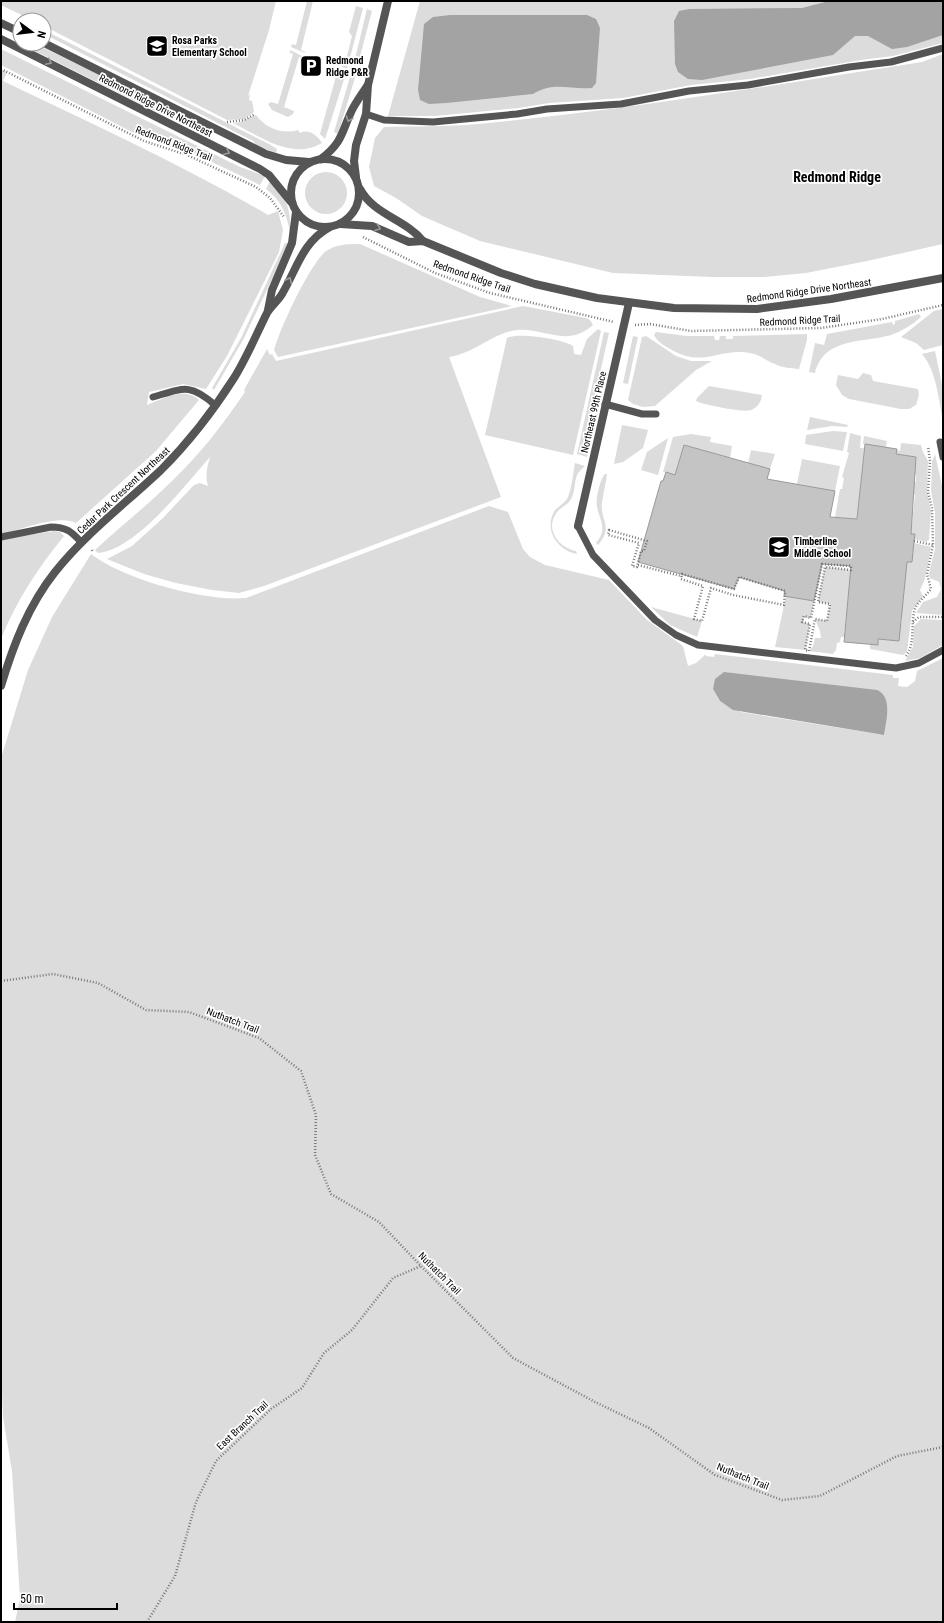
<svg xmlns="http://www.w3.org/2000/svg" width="944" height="1623" viewBox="0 0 944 1623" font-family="'Roboto Condensed',sans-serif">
	<rect width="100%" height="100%" fill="#fff"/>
	<!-- green -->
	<g fill="#dcdcdc" fill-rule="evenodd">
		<polygon points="1,1 276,1 269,30 248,96 250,94 249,100 252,101 254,112 244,119 227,120 44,26 44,20 32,20 1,5"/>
		<polygon points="307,1 313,1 301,50 305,52 305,53 291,47 292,44 296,45"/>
		<polygon points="420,1 943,1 943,43 893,56 861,60 750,79 691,85 623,98 549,103 519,108 435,116 388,116"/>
		<polygon points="356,6 363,8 347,69 341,66 342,60 347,56 352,36 349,32"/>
		<polygon points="367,9 372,11 358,64 354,63"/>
		<polygon points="44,30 269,144 277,149 276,153 257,146 253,141 44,34"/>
		<polygon points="21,44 36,44 169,109 171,115 165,116"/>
		<polygon points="1,49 240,167 265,176 260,185 193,153 138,135 1,65"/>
		<polygon points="290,50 304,57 303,58 299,57 284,107 294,111 293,114 288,117 272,110 268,104 271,102 278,104 293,54 290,53"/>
		<path d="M943 54V244L867 261 806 273 764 277H712L613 273 480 241 422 216 396 198 374 186 369 167 375 138 384 127C415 126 447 127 478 124 627 110 775 85 922 62Z"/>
		<path d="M1 69 7 72 3 81C92 124 183 165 268 215L278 211 283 230 279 252 227 356 206 389 183 384 149 392 147 405C163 399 184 386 199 400L156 451 76 523C60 514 18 530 1 535Z"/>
		<polygon points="338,69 346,73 325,139 320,134"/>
		<polygon points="352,70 357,71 338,134 334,132"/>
		<path d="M256 115C265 128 283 135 298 130L300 133C309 128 318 136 322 143 293 161 259 136 233 123 243 123 247 117 256 115Z"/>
		<circle cx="326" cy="193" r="21"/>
		<path d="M270 181C287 200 291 207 290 233 287 214 281 200 266 189Z"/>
		<polygon points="285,243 288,243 284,254 243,340 214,390 212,388 241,338"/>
		<path d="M360 244 480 297 512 306 278 357 274 350C281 326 306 273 322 255 332 244 347 244 360 244Z"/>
		<path d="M523 306 586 318 590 320 593 325C567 348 545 328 517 330 494 332 475 353 449 357L501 497 264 586 239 593 212 590 176 583 144 574 107 559 132 546 162 519 194 485 200 483 208 486C205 476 207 467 210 457 185 485 136 550 98 553L95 550C121 526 149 504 174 479 201 453 224 423 245 392L244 390 267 349 270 355 272 354 276 361Z"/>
		<polygon points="943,309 943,345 924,350 916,343 901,337 934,311"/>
		<path d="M919 314 921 317C912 325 902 331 891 335 863 343 824 337 815 373L809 372 815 343 824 345 827 334 892 322 893 325 895 324V321Z"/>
		<path d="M598 329 601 331 573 455 485 435 507 338C518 332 563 339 573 346L574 354 581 355 587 339Z"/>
		<polygon points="604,332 609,333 586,435 590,444 587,457 577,454"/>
		<path d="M656 332 687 336H714L715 340H719L720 336H726V339H733V336L807 334V340L799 369C791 368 782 368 775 364 766 361 761 355 750 353 718 347 704 369 670 349 663 345 657 341 654 335Z"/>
		<polygon points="633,336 638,337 628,384 623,383"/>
		<polygon points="646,336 676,356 691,361 712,361 696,370 655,406 643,407 633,404 628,400 642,337"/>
		<path d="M935 351 943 389V420C938 398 937 372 922 354Z"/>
		<polygon points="863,373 871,375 873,381 918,389 919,395 916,405 909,409 901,409 849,399 842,395 836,385 838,375 858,379"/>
		<path d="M709 386 762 395C761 402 758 407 751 410 743 413 705 405 696 401L697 398Z"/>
		<polygon points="810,417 848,425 847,427 832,426 807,430"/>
		<polygon points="622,425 648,430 643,448 623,462 614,464"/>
		<polygon points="833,431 847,432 843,451 805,444 806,435"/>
		<polygon points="850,433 861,436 860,448 864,448 857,519 835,517 840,489 842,489 844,478 842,477 849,453 847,452"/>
		<polygon points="691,434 711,437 710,442 732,446 730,458 684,445 675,475 663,472 673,437"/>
		<polygon points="864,436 887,441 886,447 863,444"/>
		<polygon points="668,438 658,475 641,470 647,452"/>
		<polygon points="901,443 921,445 923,452 928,461 927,491 931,511 929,540 926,542 914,539 915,534 911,534 915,495 911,494 913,482 916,482 916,475 914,475 916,457 897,454 897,450 900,451"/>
		<polygon points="751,450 775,454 770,469 748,463"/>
		<polygon points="935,454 943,490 943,615 916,613 923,602 937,597 941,589 939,582 930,578 929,573 935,549 935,513 931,491 932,462"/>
		<polygon points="802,459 840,466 835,491 797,484"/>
		<path d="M575 463 585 466C582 469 579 471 577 475 574 483 575 493 571 499 568 505 561 507 557 512 544 529 559 548 576 551L577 554C557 550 543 529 555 510 559 506 566 502 568 497 572 487 573 474 575 463Z"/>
		<path d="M605 474H607C606 484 603 493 602 503 600 521 614 526 598 545L596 543C608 528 600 522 597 507 595 500 600 479 605 474Z"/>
		<path d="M489 506 508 512 523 549 530 557 545 565 609 580 647 620 683 646 688 666 696 663 706 654V656L714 657 715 654 893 675V678H899L898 686 907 687 915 681 917 671 943 658V1622H15L20 1598 12 1471 3 1417 1 1366V758L28 670 52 617 91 554C123 579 205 602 246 598ZM713 689 884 735 741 712 720 701Z"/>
		<path d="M54 531 60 532 64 536C38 568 16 601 1 639V539Z"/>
		<polygon points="914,543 931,547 925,579 920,590 923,596 912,611 907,652 903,655 870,649 870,644 878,645 878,639 902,622 902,615 900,614 900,603 903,603 907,562 912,562"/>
		<polygon points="825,567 851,570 844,637 841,637 840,642 837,643 836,650 833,654 809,651 813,646 815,638 821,638 820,631 815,619 827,621 830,604 818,602"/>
		<polygon points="786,596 814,601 811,618 804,617 803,622 810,624 805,650 775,647"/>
		<polygon points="651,607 702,621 697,637 670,625"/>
		<polygon points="921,619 943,620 943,645 920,658 905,661 913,647 914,626"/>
	</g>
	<!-- water -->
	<g fill="#a3a3a3">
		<polygon points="829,1 943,1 943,35 907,47 892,49 868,36 855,36 833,55 702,80 688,79 678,72 675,64 674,21 679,11 689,9 802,8"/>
		<path d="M450 15H587L596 19 600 28 596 83 592 88C569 90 554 81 533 94L446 103 429 104 420 100 418 90 424 24 433 17Z"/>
		<path d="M724 672 877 690C893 697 886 721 884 735L733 710 720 701 713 689 715 679Z"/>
	</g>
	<!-- building -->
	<polygon fill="#c4c4c4" stroke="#999" points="865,444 897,449 896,454 916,457 911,534 915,534 914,541 912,562 907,562 899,641 878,639 878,645 844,642 851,566 822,564 814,601 784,596 785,591 739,577 734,589 638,562 661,481 663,481 666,472 675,475 684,445 770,469 767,479 835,491 830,517 857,519"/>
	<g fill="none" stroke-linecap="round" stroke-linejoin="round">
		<!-- path -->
		<g stroke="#777" stroke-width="2.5" stroke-dasharray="1 2" stroke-linecap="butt">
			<polyline points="1,69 144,141 187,155 256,187 270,198 284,217"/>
			<polyline points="227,122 244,120 255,114"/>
			<polyline points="363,237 435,273 490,293 614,322"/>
			<polyline points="635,325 650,324 691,331 821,328 882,319 943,305"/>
			<polygon points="609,530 647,541 644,551 641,551 637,567 632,566 639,543 608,535"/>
			<polyline points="914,541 933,545"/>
			<polyline points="92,550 93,552"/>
			<polygon points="822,564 851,566 851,570 825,567 818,602 830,604 827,621 815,619 809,651 805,650 810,624 802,622 804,616 811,618"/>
			<polyline points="638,565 681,576"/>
			<polygon points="682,574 734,589 739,577 785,591 784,605 733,595 711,588 702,621 694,619 703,586 681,579"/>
			<polyline points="913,622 919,617 943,617"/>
			<path d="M906 656C916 643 910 624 915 609 918 601 926 596 931 589L927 574 933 545 932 508 928 492 930 461 928 446"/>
			<polyline points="1,981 53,974 98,983 146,1010 189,1012 259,1038 301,1071 316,1115 315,1155 331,1194 379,1222 421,1266 513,1358 595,1402 649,1428 715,1475 782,1500 820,1496 897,1456 943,1447"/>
			<polyline points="147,1622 175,1576 196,1502 216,1461 271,1409 302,1388 324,1353 352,1330 393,1278 421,1266"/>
		</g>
		<!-- service -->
		<g stroke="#555" stroke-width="7">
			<polyline points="366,114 384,120 433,122 517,114 547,109 621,104 689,91 748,85 849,67 891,62 943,48"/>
			<path d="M153 397C184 388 190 383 215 405"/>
			<polyline points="605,404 642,414 656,414"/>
			<polyline points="940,442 943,457"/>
			<polyline points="578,526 593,555 655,620 676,635 698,645 896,668 919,663 943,650"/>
			<path d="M1 537 51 527C66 527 71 531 81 542"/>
		</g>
		<!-- minor -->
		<g stroke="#555" stroke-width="8">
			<polyline points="268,310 272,290 292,243 296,212"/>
			<path d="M1 686C13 646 28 606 55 572 86 533 125 504 161 470 189 442 213 411 234 378 247 357 256 335 267 313 271 306 278 301 282 294 297 269 302 242 330 227"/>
		</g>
		<!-- tertiary -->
		<g stroke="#555" stroke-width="8">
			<polyline points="1,23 20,32"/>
			<polyline points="1,39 260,169 269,175 291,202"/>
			<polyline points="44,43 266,154 286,160 309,162"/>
			<path d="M321 159C343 142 341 133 352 110 356 102 362 94 367 86"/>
			<circle cx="325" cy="193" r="34"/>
			<polyline points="356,177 354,161 356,145 366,114 368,85 388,1"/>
			<path d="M360 189C374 215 405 219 423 241"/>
			<polyline points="340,224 372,226 409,242 423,241 501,273 535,284 597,298 674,308 757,309 831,299 943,278"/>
			<polyline points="578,526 629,303"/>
		</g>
	</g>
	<!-- one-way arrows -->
	<defs><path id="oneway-chevron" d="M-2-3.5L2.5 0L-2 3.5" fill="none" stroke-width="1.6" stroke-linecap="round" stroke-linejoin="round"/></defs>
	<g stroke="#999">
		<use href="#oneway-chevron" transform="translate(49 62) rotate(27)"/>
		<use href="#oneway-chevron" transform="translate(349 119) rotate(109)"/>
		<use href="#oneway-chevron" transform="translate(227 152) rotate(27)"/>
		<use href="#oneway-chevron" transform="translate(378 228) rotate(20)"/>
		<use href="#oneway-chevron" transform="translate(289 280) rotate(-64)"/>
	</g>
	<!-- icons -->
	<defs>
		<g id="school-square" transform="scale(1.15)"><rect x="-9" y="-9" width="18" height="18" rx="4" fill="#000" stroke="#fff"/><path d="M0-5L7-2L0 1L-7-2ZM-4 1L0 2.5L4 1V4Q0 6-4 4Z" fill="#fff"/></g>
		<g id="parking-square" transform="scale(1.15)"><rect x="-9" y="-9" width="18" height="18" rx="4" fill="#000" stroke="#fff"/><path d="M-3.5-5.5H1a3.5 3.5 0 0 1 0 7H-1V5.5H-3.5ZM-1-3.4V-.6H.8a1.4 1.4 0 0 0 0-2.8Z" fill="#fff"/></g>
	</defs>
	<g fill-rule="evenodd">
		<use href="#school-square" x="157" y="46"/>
		<use href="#parking-square" x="311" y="66"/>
		<use href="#school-square" x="779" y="547"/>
	</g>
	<g text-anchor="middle" stroke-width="3.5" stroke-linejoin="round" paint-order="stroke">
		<!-- poi labels -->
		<g font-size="10" font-weight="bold" fill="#000" stroke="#fff" text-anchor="start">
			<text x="172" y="44">Rosa Parks<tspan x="172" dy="12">Elementary School</tspan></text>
			<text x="326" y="64">Redmond<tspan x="326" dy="12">Ridge P&amp;R</tspan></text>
			<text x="794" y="545">Timberline<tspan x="794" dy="12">Middle School</tspan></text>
		</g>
		<!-- street labels -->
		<g font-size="10" fill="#000" stroke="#fff">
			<text transform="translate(156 105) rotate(27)" y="4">Redmond Ridge Drive Northeast</text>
			<text transform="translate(174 143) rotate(21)" y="4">Redmond Ridge Trail</text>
			<text transform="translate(472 276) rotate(19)" y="4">Redmond Ridge Trail</text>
			<text transform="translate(809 290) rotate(-8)" y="4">Redmond Ridge Drive Northeast</text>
			<text transform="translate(800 320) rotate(-3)" y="4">Redmond Ridge Trail</text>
			<text transform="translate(593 412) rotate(-77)" y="4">Northeast 99th Place</text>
			<text transform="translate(123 490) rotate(-43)" y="4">Cedar Park Crescent Northeast</text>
			<text transform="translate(233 1020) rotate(21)" y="4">Nuthatch Trail</text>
			<text transform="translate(440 1273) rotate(45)" y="4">Nuthatch Trail</text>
			<text transform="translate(242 1425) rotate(-43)" y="4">East Branch Trail</text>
			<text transform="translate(743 1476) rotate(22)" y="4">Nuthatch Trail</text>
		</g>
		<!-- district labels -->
		<g font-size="14" font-weight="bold" fill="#000" stroke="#fff">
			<text x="837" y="182">Redmond Ridge</text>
		</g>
	</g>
	<!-- border -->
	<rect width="944" height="1623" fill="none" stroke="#000000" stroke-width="4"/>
	<!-- north arrow -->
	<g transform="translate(32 32) rotate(105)"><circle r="19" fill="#ffffff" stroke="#999999"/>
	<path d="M0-3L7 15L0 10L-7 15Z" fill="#000000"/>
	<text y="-6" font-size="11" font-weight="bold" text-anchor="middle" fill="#000000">N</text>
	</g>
	<!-- scale -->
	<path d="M14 1603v6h103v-6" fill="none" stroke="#000000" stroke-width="2"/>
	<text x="20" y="1603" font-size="12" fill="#000000" stroke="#ffffff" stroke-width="3" paint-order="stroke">50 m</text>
</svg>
